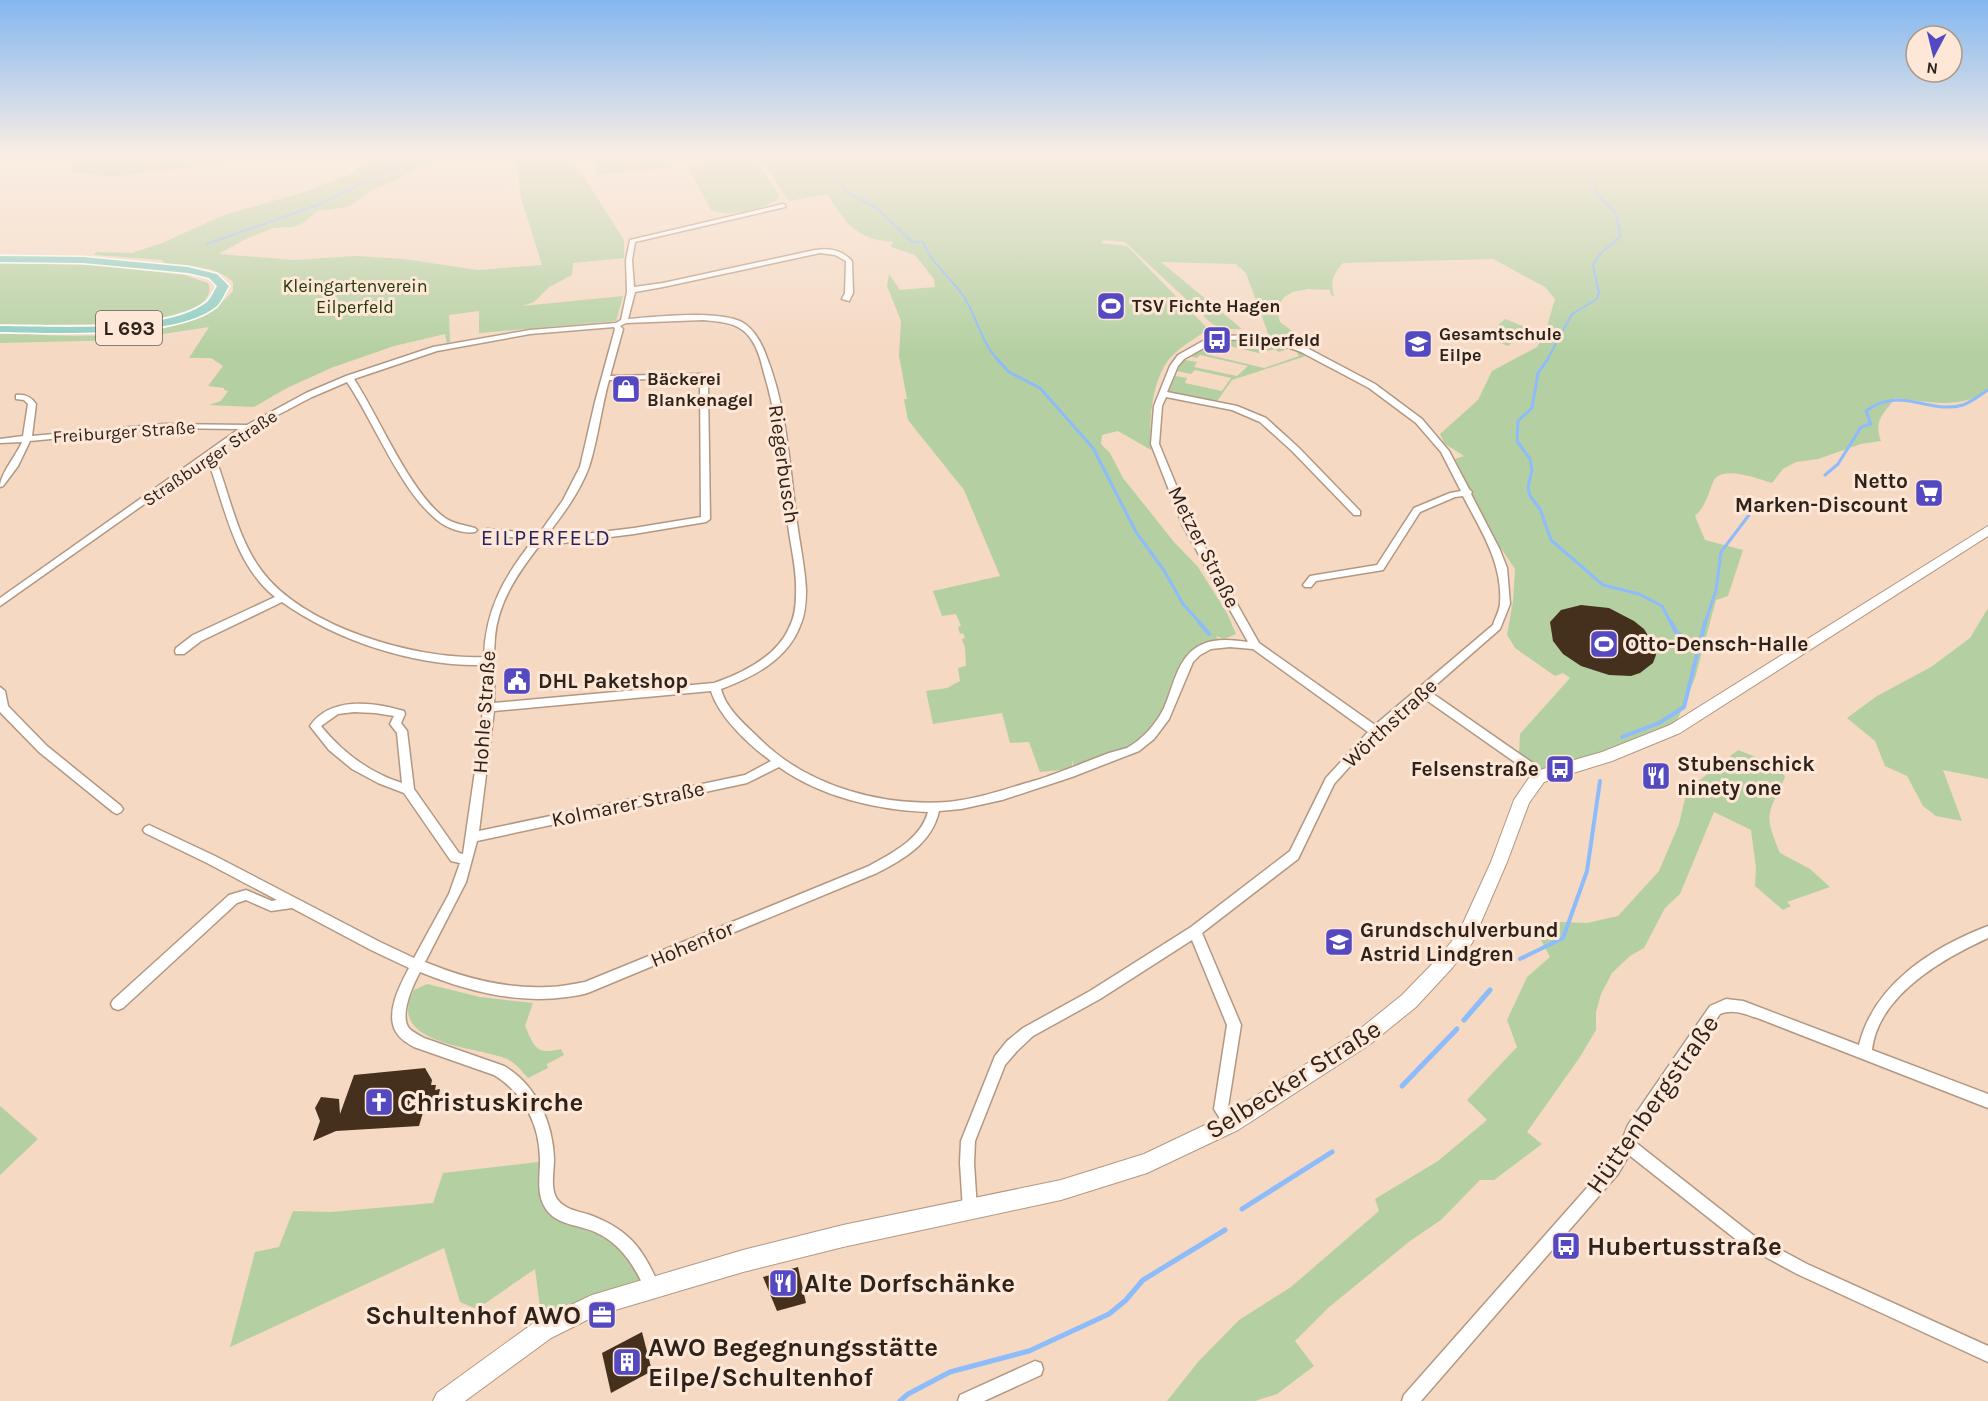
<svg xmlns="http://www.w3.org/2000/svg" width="1988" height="1401" viewBox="0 0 1988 1401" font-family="Karla,sans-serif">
	<rect width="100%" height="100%" fill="#f5d9c3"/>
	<!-- green -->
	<g fill="#b4d0a2">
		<polygon points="72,156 279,156 111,177 72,173"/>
		<path d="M368 156H458L420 166 395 181 373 189 348 207 318 211 303 223 293 227 274 228 248 238 218 254 295 260 355 256 404 259 477 270 542 265 521 198 515 156H571L624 240V258L573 263 572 275 549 287 534 302 522 306 623 296 616 321 479 333V311L449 315 450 342 447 343 445 334 394 346 331 368 287 388 254 407 209 405 221 401 228 391 224 390V388L208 386 223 366 211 358H189L209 327 124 340 0 343V334C70 334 182 349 233 291V282C215 265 187 266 164 263L163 260 94 255 96 252 132 253 162 243 224 215 304 192 349 175 359 168Z"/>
		<polygon points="627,156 670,156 673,167 597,176 594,159"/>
		<path d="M722 156C763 156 758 164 779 195L778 199C762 210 729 217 711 210L689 169 698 163Z"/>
		<path d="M759 156H1988V389C1964 411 1924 401 1895 398 1884 414 1873 420 1881 441L1861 444 1818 459 1796 462 1783 469 1772 483C1758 479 1721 464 1713 482 1708 495 1705 507 1695 516L1705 540 1743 550 1728 596 1716 600 1695 678 1677 721 1605 754 1539 771 1519 752 1520 734 1570 678 1563 673 1555 676 1515 648 1507 635 1513 601 1515 569 1492 535 1455 459 1464 456 1445 444 1440 434 1478 400 1492 371 1537 347 1545 333 1555 299 1545 287 1493 259 1343 263C1333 275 1330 280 1334 296L1331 295 1330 290 1308 289 1293 292 1284 297 1279 305H1276L1275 313H1278L1280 322 1292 331 1288 344 1295 346 1279 352 1275 349 1259 353 1229 346 1225 349 1203 344 1225 338 1270 339 1246 273 1236 264 1161 262 1242 329C1225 329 1214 329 1203 315L1125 242 1103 240 1101 243 1127 246 1208 329C1196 338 1180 347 1170 358 1151 381 1149 422 1151 450L1118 431 1102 435 1101 444 1110 453 1123 478 1174 542 1198 567 1227 613 1236 634 1224 639 1216 636 1222 645 1191 656 1166 715 1129 752 1074 774 1073 760 1071 769 1040 772 1029 742 1010 743 1002 713 933 724 926 691 947 688 960 681 958 668 966 666 965 648 962 639 965 638 963 633 960 634 958 627 961 626 956 614 942 616 933 591 1000 576 964 490 908 420 904 399H907L899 356 901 321 887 286 889 274 900 290 935 287 934 279 915 255 891 247 893 241C887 242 885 241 879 240 850 234 843 217 827 194L789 201Z"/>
		<path d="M0 263 98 265 184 275 208 283C228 333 27 324 0 324Z"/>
		<polygon points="1505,319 1528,328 1508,346 1485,337"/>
		<polygon points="1196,347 1208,351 1205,354 1264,368 1299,356 1297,353 1304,350 1312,354 1232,380 1215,404 1163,394 1171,375 1187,378 1185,383 1222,391 1231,378 1195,370 1191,374 1172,370 1179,359 1197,362 1194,367 1237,376 1248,366 1200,355 1197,358 1184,355"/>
		<polygon points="1988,608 1988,779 1943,770 1962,821 1936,816 1923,806 1907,776 1885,766 1875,741 1847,718 1877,696 1931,667 1970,638"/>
		<path d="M1738 750 1779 766 1785 777C1768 815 1763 813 1780 853L1810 869 1830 887 1787 902 1791 906 1783 910 1755 886 1756 868 1751 830 1714 812 1680 894 1665 908 1644 948 1630 956 1612 973 1601 994 1596 1012V1030L1580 1057 1527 1132 1542 1144 1494 1180H1480L1441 1220 1410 1241 1328 1308 1295 1341 1314 1366 1277 1394 1255 1401H1167L1198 1362 1239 1320 1291 1287 1379 1211 1375 1199 1438 1161 1487 1120 1467 1100 1517 1047 1507 1020 1527 977 1550 957 1541 940 1554 935 1560 922 1587 923 1618 916 1659 871 1679 824 1687 790Z"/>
		<path d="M427 984 480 997 533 1003 525 1026C535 1048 536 1055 561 1049L564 1055 547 1064 548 1068 528 1078C522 1071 516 1063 507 1059 476 1046 384 1045 414 990Z"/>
		<polygon points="0,1106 38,1139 0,1175"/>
		<polygon points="547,1161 552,1204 611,1234 652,1288 543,1330 535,1269 477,1309 460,1302 444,1248 230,1347 255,1252 279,1247 293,1211 331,1212 433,1203 443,1173"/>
	</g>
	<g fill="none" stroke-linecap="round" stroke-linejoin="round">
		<!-- stream-far3 -->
		<g stroke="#8ebbfa" stroke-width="2">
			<path d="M833 156 831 167 845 191 878 209 912 242H923C931 263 949 276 962 294 976 313 980 341 998 360"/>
			<polyline points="207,244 320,204 420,156"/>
			<polyline points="1547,360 1572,314 1597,299 1599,293 1593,265 1600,254 1621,236 1615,212 1597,195 1595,186 1576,156"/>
		</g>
		<!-- stream-far2 -->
		<g stroke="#8ebbfa" stroke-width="3">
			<polyline points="997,359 1009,372 1040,388 1093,448 1136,532 1165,572 1183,604 1200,623"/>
			<polyline points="1548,359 1538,373 1532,408 1518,421 1517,441 1530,459 1532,470 1528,487 1530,496 1540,509 1551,540 1603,585 1639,594 1662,606 1671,623"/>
			<path d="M1825 475 1838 464 1861 427 1871 424 1866 411C1900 385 1929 415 1963 405 1972 402 1980 395 1988 390"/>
			<polyline points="1705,623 1716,590 1721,552 1749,515"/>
		</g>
		<!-- stream-far1 -->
		<g stroke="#8ebbfa" stroke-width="4">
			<polyline points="1199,622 1209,634"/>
			<polyline points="1671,622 1676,632 1699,648"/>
			<polyline points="1622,737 1659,723 1684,707 1705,622"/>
			<polyline points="1520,959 1563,938 1587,871 1600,781"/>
		</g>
		<!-- stream -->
		<g stroke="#8ebbfa" stroke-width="5">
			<polyline points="1464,1020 1490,990"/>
			<polyline points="1402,1086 1457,1029"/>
			<polyline points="1242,1209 1332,1152"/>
			<polyline points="900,1401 908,1394 950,1372 1029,1351 1109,1314 1125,1301 1143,1280 1225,1230"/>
		</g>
	</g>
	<!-- building -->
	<g fill="#45301e">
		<polygon points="1581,605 1609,608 1634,621 1644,629 1655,647 1656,655 1653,663 1640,673 1631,676 1609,675 1581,666 1563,654 1553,641 1550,622 1561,610"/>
		<polygon points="425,1068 432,1080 431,1085 436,1085 435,1090 440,1089 437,1104 431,1105 430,1109 424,1109 419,1126 336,1131 313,1141 320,1121 315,1108 321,1097 339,1099 340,1114 354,1075"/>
		<polygon points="798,1267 806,1303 777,1311 763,1277"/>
		<polygon points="642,1332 652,1371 611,1393 602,1353"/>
	</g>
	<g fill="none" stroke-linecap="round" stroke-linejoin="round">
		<!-- street casing -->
		<g stroke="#b29883" stroke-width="3">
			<g id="street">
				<path d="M783 204 785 205V207L635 242 632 260 634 287 663 283 815 250C829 248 842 250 852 261L853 293 849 301 842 299 845 293 846 261 835 255 820 253 663 287 635 292 628 319C655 317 724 309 745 324 756 332 763 346 767 358 787 408 790 470 797 523 800 545 805 568 806 590 806 603 805 615 800 626 787 660 753 677 721 689 726 710 748 727 763 742 810 787 884 807 948 802 979 799 1008 788 1037 780 1062 772 1085 762 1109 753 1115 751 1121 750 1127 748 1143 739 1156 724 1164 708 1174 686 1177 655 1203 644 1217 638 1233 640 1248 642L1183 526 1151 444 1154 406 1170 366 1178 355 1203 341 1225 336 1253 335 1281 339 1307 348 1375 384 1422 419 1449 451 1469 489 1472 492 1471 494 1500 550 1507 568 1510 604 1500 629 1429 691 1534 764 1545 777 1543 780H1535L1526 770 1422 697 1379 734 1334 784 1298 859 1202 933 1241 1025 1228 1107 1238 1123 1236 1128 1231 1130 1226 1128 1214 1109 1227 1025 1192 940 1100 999 1033 1036 1017 1051 1005 1065 975 1141 974 1163 977 1210 975 1215 970 1217 965 1215 963 1210 960 1163 961 1141 995 1056 1007 1041 1023 1028 1090 991 1191 927 1290 851 1326 778 1368 732 1253 649 1230 647 1211 649 1200 655 1193 662 1169 719 1154 739 1139 751 1072 777 1002 800 961 809 939 811C932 843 904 859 877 873L590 992C582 995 574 996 567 997 516 1004 467 991 420 972 413 985 400 1013 408 1027 412 1032 419 1035 424 1038L504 1066C536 1084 553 1123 554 1159 554 1172 550 1188 557 1199 565 1210 578 1211 590 1215 630 1230 644 1250 660 1288L657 1293 652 1296 647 1293C635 1267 622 1244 595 1232 580 1225 556 1225 546 1209 536 1194 540 1177 540 1160 540 1126 524 1093 494 1075L414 1047C407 1043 400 1039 396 1032 385 1013 400 985 409 968L371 950 292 908 271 911 246 900 237 903 123 1008 118 1010 113 1008 111 1004 113 1000 229 895 246 890 272 901 277 900 207 863 145 833 143 830 145 827 149 825 215 856 380 942 414 958 449 894 460 863 451 861 404 793 378 783 352 769 329 750 310 726C330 696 374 702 404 711L405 714 401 723 407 731 414 789 459 853 463 854 482 723 484 665C416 667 337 641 282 602L201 641 184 654H176L175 651 176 648 193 635 275 597C237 567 226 513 211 469L201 464 0 606V598L239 429 164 428 30 441 18 466 3 486 0 487C0 474 16 456 22 442L0 443V439L23 436 28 404 24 400 16 399V395C25 394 31 397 36 404L32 436 164 424 247 425 306 393 346 376 433 347 530 330 616 323 621 320 627 292 626 260 630 240ZM703 320C721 322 740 322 751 339 758 349 761 361 764 373 779 422 782 474 788 525 791 548 797 570 796 593 796 605 795 617 789 628 776 657 743 673 714 683L494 703C495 681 493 659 495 637 498 602 518 573 539 546L634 534 706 522 710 519 708 385 701 374 610 376 623 329 620 326 626 323ZM614 327 615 329 595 402 580 467 563 500 539 534 487 529 482 532 487 535 534 539C505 575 485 610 484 657 416 660 302 627 261 570 239 540 231 502 219 468L207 460 251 429 312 397 347 382C374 422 400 490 437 520 446 528 463 534 475 532L477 530 475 528C464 525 454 524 445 518 410 493 379 417 354 379L437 351 530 334ZM1253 339 1277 343 1301 352 1369 388 1416 423 1441 452 1461 491 1450 493 1414 508 1377 565 1310 576 1303 585 1305 587H1311L1316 581 1383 570 1420 512 1455 497 1463 496C1480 529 1503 563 1500 603 1500 610 1495 618 1493 625L1375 725 1259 643 1193 526 1159 444 1162 406 1166 397 1232 410 1260 422 1292 451 1354 515H1360V511L1298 447 1266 418 1237 406 1167 392 1178 366 1184 359 1209 345 1225 340ZM696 378 700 385 701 517 634 528 544 539C561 517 579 494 589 467 598 439 601 409 609 380ZM711 691C719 717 749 745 771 761L745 775 479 831 494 711ZM354 712 375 713 394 716 390 724 397 733 402 783C370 773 342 752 321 726L338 714ZM779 767C821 797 877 810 928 812 921 839 892 853 869 866L585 982C573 984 560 987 548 987 505 989 464 978 425 962L466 882 477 841 747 783Z"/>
				<polygon points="0,687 5,691 8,706 47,746 121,806 123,809 121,812 117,814 113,812 39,752 0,712"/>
				<path d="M1988 926V938C1944 958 1878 995 1872 1050L1988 1094V1108L1760 1019C1747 1015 1733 1008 1720 1014L1638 1135 1635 1142 1753 1235 1807 1264 1988 1346V1362L1797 1274 1743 1245 1629 1155 1618 1174 1421 1401H1402L1404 1395 1608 1164 1622 1140 1628 1125 1710 1006 1726 999 1743 1001 1859 1045C1874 984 1933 947 1988 926Z"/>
				<polygon points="1035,1361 1041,1363 1043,1369 1041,1375 984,1401 958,1401 960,1395"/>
			</g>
		</g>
		<!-- secondary casing -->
		<g stroke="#b29883" stroke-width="2">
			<polygon id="secondary" points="1988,526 1988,536 1680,733 1612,761 1544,782 1529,803 1507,862 1472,943 1452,968 1416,1007 1369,1045 1238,1130 1147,1173 1061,1200 843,1247 743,1272 595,1316 551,1338 465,1401 433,1401 437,1393 535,1322 592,1295 743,1250 843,1225 1061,1180 1144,1154 1224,1116 1355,1033 1402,995 1440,956 1459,932 1491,862 1514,800 1533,772 1602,752 1670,725"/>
		</g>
		<!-- primary casing -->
		<g stroke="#fff" stroke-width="3">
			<path id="primary" d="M0 256 83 257 188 267 217 274 229 286C225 292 222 301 217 306 179 339 50 333 0 332V326C51 326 166 334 207 302 211 298 214 291 217 286L209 278 188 273 83 263 0 262Z"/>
		</g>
		<!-- street -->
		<use href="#street" fill="#fff" fill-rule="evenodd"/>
		<!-- secondary -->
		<use href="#secondary" fill="#fff" fill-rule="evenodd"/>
		<!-- primary -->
		<use href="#primary" fill="#8dcec2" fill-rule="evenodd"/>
	</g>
	<!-- sky -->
	<linearGradient id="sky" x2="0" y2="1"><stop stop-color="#84b7ef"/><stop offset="0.44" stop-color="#faeee4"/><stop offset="1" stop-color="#faeee4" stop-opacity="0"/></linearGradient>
	<rect width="1988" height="352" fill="url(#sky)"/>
	<!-- icons -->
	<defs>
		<g id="stadium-square" transform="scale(1.5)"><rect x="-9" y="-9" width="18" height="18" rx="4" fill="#5449c1" stroke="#fee7d6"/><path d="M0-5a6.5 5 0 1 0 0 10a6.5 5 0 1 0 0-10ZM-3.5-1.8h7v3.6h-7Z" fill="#fff"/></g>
		<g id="bus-square" transform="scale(1.5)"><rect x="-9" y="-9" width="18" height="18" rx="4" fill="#5449c1" stroke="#fee7d6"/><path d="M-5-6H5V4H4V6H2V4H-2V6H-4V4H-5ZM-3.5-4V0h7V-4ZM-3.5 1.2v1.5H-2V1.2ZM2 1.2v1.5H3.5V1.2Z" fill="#fff"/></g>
		<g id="school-square" transform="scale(1.5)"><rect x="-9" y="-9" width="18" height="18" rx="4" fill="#5449c1" stroke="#fee7d6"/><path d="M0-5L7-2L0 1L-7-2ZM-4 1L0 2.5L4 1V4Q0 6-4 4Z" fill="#fff"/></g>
		<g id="shop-square" transform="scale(1.5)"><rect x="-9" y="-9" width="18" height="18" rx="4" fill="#5449c1" stroke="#fee7d6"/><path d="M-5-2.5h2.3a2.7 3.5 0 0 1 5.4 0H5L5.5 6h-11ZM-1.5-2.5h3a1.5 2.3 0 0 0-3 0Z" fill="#fff"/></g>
		<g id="supermarket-square" transform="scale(1.5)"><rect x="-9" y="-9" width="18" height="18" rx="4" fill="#5449c1" stroke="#fee7d6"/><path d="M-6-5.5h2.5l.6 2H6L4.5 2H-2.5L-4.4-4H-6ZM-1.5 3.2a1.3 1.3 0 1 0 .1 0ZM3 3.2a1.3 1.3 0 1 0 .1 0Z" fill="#fff"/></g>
		<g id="civic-square" transform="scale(1.5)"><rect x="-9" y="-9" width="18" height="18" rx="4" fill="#5449c1" stroke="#fee7d6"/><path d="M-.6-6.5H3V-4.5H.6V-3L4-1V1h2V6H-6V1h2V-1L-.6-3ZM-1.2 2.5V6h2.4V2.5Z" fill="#fff"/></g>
		<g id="restaurant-square" transform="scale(1.5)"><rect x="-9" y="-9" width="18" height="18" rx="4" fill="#5449c1" stroke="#fee7d6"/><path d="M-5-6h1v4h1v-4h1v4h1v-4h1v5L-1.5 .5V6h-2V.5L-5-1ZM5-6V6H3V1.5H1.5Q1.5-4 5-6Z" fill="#fff"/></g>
		<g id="church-square" transform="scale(1.5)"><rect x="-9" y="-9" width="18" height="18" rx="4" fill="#5449c1" stroke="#fee7d6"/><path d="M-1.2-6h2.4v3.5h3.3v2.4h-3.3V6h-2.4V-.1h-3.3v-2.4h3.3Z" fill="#fff"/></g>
		<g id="office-square" transform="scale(1.5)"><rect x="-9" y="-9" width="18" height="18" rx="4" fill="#5449c1" stroke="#fee7d6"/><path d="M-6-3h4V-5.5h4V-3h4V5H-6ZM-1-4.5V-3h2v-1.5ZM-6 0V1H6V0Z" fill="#fff"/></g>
		<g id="building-square" transform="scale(1.5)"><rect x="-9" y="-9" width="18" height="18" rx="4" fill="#5449c1" stroke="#fee7d6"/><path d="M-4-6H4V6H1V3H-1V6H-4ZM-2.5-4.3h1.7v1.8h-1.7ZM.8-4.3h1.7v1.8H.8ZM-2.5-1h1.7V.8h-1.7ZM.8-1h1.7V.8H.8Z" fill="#fff"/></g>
	</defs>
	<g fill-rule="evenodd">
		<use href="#stadium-square" x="1111" y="306"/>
		<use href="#bus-square" x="1217" y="340"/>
		<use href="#school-square" x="1418" y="344"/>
		<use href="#shop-square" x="626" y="389"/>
		<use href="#supermarket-square" x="1929" y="493"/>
		<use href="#stadium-square" x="1604" y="644"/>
		<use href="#civic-square" x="517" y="681"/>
		<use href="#bus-square" x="1560" y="769"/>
		<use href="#restaurant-square" x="1656" y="776"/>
		<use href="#school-square" x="1339" y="942"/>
		<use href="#church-square" x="379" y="1102"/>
		<use href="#bus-square" x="1566" y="1246"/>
		<use href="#restaurant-square" x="783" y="1283"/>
		<use href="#office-square" x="602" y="1315"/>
		<use href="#building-square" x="627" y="1362"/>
	</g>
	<g text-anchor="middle" stroke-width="6" stroke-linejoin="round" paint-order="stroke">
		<!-- far-park labels -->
		<g font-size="18" fill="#223b0a" stroke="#fee7d6">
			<text x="355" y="292">Kleingartenverein<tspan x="355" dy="21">Eilperfeld</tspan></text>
		</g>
		<!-- far-poi labels -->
		<g font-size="18" font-weight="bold" fill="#2d231b" stroke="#fee7d6" text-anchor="start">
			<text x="1132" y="312">TSV Fichte Hagen</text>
			<text x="1439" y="340">Gesamtschule<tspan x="1439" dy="21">Eilpe</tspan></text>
			<text x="1238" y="346">Eilperfeld</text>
			<text x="647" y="385">Bäckerei<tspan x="647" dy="21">Blankenagel</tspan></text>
		</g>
		<!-- far-street labels -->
		<g font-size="18" fill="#2d231b" stroke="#fee7d6">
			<text transform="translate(124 432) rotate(-4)" y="6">Freiburger Straße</text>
			<text transform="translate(210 458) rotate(-34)" y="6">Straßburger Straße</text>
		</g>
		<!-- shield labels -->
		<rect fill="#fee7d6" stroke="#6c5e53" stroke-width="1.5" x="96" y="311" width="66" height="34" rx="4.5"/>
		<g font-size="20" font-weight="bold" fill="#2d231b">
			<text x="129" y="335">L 693</text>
		</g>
		<!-- street labels -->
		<g font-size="21" fill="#2d231b" stroke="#fee7d6">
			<text transform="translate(784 464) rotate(82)" y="7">Riegerbusch</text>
			<text transform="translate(1204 547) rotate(63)" y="7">Metzer Straße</text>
			<text transform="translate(484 712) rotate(-86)" y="7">Hohle Straße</text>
			<text transform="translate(1390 723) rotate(-43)" y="7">Wörthstraße</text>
			<text transform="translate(628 804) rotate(-12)" y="7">Kolmarer Straße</text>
			<text transform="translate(692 944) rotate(-23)" y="7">Hohenfor</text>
		</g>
		<!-- poi labels -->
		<g font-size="21" font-weight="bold" fill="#2d231b" stroke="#fee7d6" text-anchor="start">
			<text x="1908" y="488" text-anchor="end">Netto<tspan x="1908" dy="24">Marken-Discount</tspan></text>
			<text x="1625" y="651">Otto-Densch-Halle</text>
			<text x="538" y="688">DHL Paketshop</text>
			<text x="1677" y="771">Stubenschick<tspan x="1677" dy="24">ninety one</tspan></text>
			<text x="1539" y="776" text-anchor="end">Felsenstraße</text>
			<text x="1360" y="937">Grundschulverbund<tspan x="1360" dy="24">Astrid Lindgren</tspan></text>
		</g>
		<!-- neighbourhood labels -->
		<g font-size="22" letter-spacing="1.5" fill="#27235c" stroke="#fee7d6">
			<text x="546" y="545">EILPERFELD</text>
		</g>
		<!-- near-street labels -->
		<g font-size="26" fill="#2d231b" stroke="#fee7d6">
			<text transform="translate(1293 1079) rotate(-32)" y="9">Selbecker Straße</text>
			<text transform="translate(1652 1104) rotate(-55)" y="9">Hüttenbergstraße</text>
		</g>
		<!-- near-poi labels -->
		<g font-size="26" font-weight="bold" fill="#2d231b" stroke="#fee7d6" text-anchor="start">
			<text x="400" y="1111">Christuskirche</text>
			<text x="1587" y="1255">Hubertusstraße</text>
			<text x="804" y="1292">Alte Dorfschänke</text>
			<text x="581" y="1324" text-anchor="end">Schultenhof AWO</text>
			<text x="648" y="1356">AWO Begegnungsstätte<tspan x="648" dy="30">Eilpe/Schultenhof</tspan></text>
		</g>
	</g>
	<!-- north arrow -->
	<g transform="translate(1934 54) rotate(187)"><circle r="28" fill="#fee7d6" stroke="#aa998b" stroke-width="1.5"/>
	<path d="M0-4.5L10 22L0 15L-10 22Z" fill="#5449c1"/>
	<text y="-9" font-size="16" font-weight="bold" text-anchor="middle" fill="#2d231b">N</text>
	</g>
</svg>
